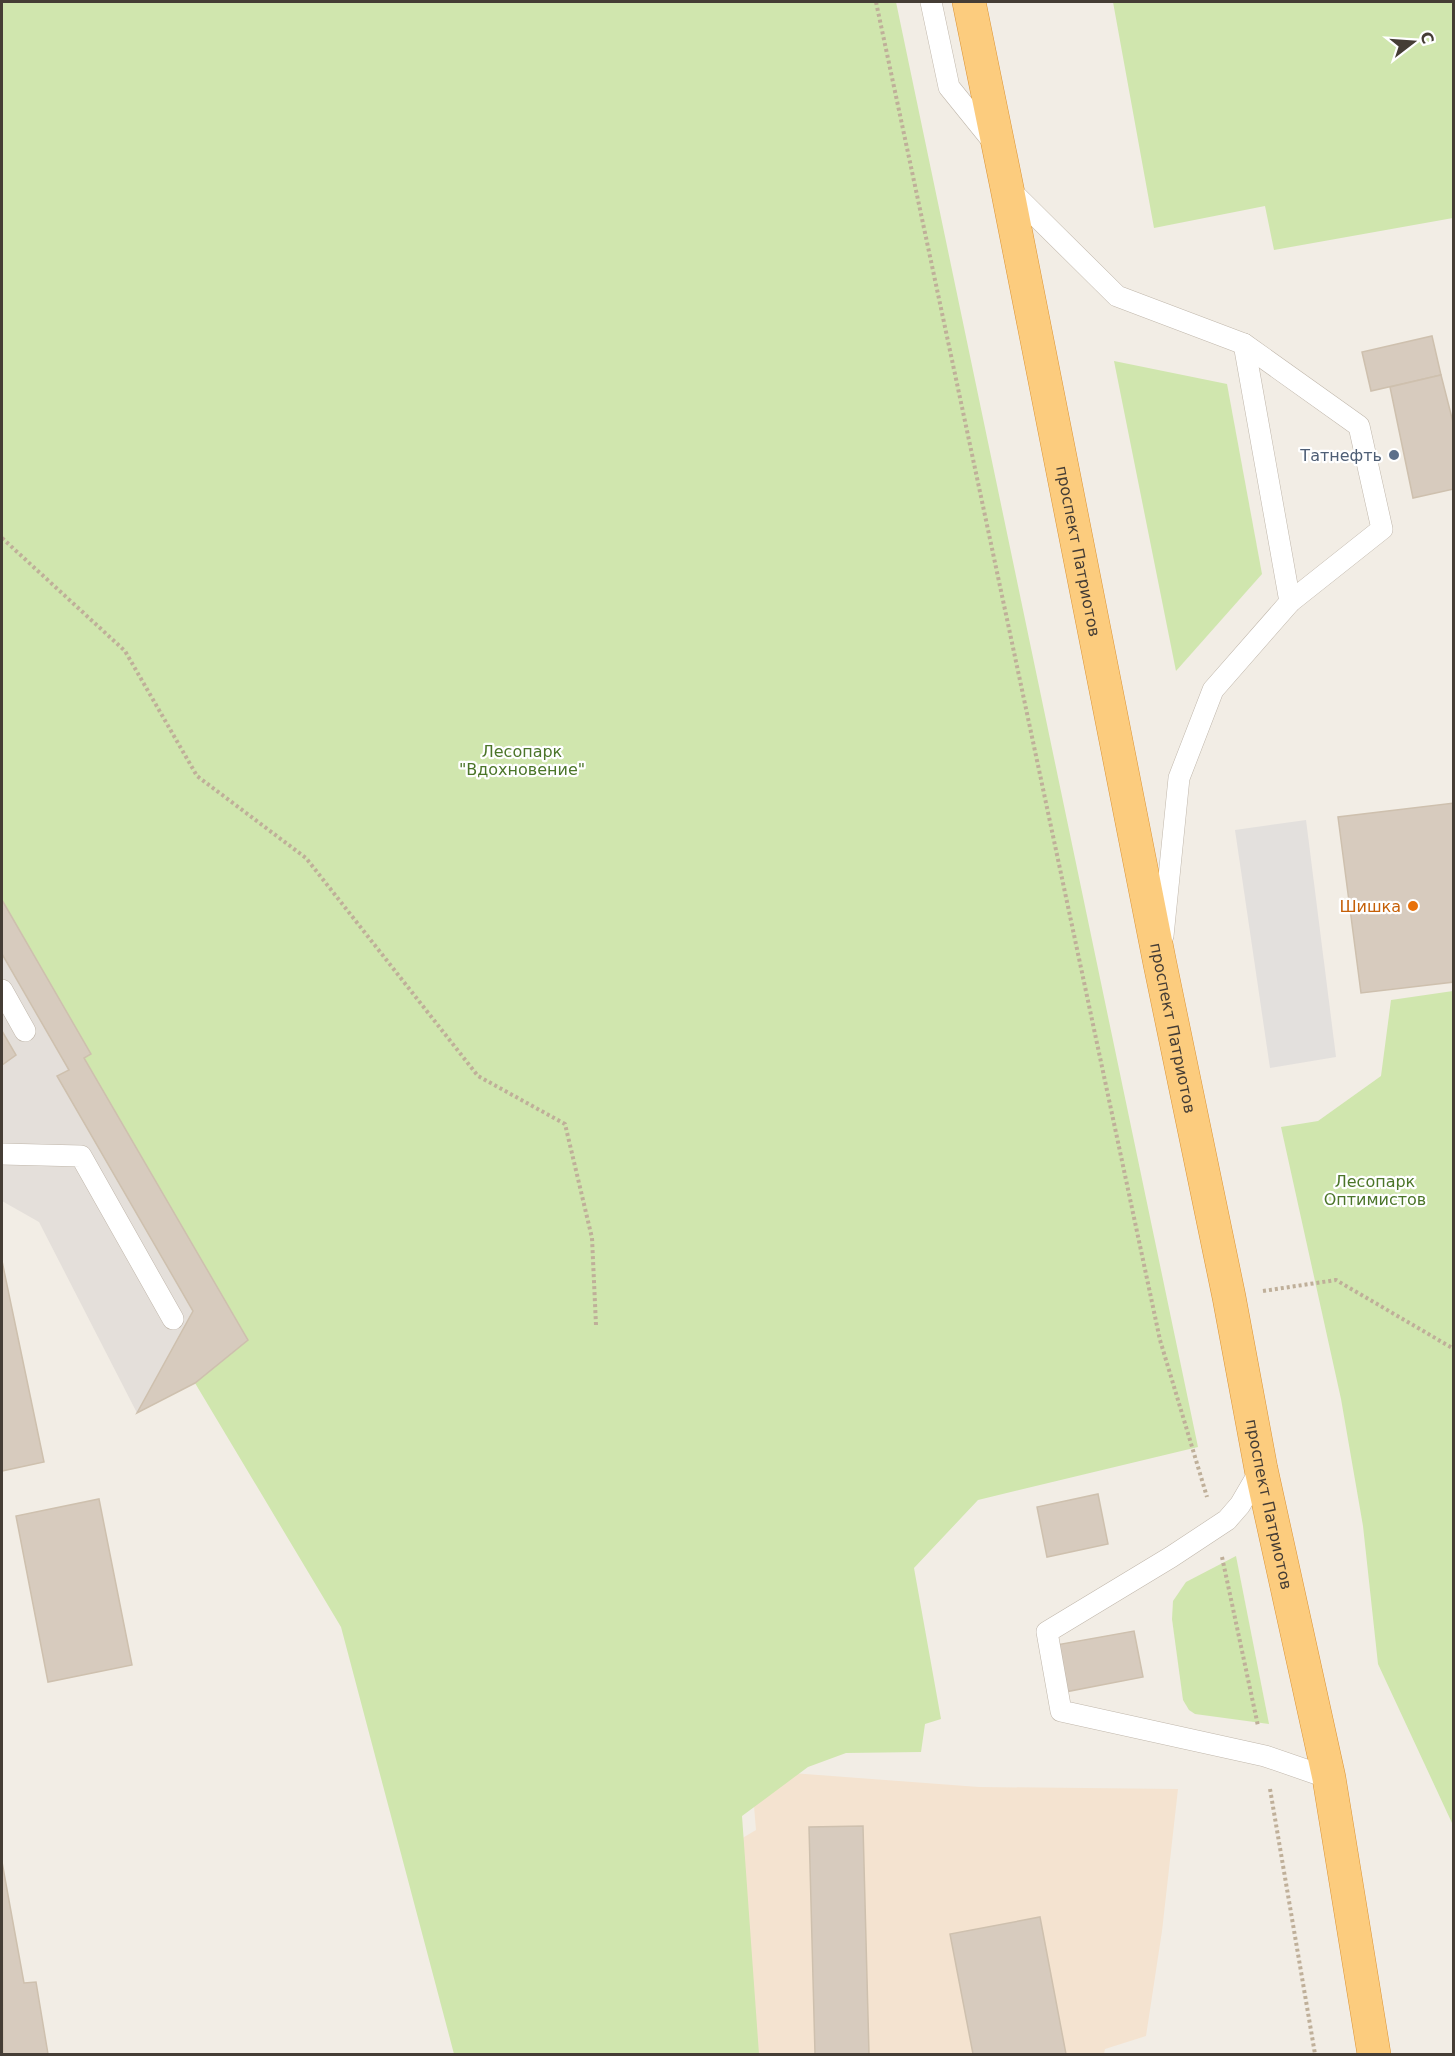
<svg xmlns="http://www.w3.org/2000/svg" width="1455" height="2056" viewBox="0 0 1455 2056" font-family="'DejaVu Sans',sans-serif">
	<rect width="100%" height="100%" fill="#f2ede5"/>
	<!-- commercial -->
	<polygon fill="#f4e3d0" points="751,1770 979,1787 1178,1789 1162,1931 1146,2036 1105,2049 1104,2054 736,2054 729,1846 756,1830"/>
	<!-- industrial -->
	<polygon fill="#e4dfda" points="2,900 91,1054 248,1340 195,1383 137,1413 39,1222 2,1201"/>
	<!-- green -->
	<g fill="#d0e6ae">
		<polygon points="2,2 896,2 1198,1447 978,1500 914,1568 941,1719 925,1724 921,1752 846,1753 808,1767 742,1816 759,2054 454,2054 341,1627 195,1383 248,1340 84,1058 90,1053 2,900"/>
		<polygon points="1113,2 1453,2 1453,218 1274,250 1265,206 1154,228"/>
		<polygon points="1114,361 1227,384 1262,574 1176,671"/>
		<polygon points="1453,991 1454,1820 1452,1823 1378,1664 1363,1526 1341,1399 1281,1127 1318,1121 1381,1076 1391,1000"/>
		<polygon points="1236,1556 1269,1724 1195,1714 1189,1710 1183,1700 1172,1619 1173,1601 1186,1582"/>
	</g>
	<!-- parking -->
	<polygon fill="#e3e0dd" points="1306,820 1336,1057 1270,1068 1235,830"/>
	<!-- building -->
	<g fill="#d7cbbe" stroke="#cec0ae" stroke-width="1.5">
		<polygon points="1432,336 1441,375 1371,391 1362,352"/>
		<polygon points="1441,375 1454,426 1454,489 1413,498 1390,387"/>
		<polygon points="1454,803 1454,982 1361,993 1338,817"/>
		<polygon points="2,900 91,1054 84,1058 248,1340 195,1383 137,1413 193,1311 57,1076 69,1070 2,954"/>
		<polygon points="2,1031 16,1055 2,1065"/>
		<polygon points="2,1261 44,1462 2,1471"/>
		<polygon points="1098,1494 1108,1544 1047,1557 1037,1507"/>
		<polygon points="99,1499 132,1665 48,1682 16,1516"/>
		<polygon points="1134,1631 1143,1677 1065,1692 1056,1645"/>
		<polygon points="863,1826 869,2054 815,2054 809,1827"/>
		<polygon points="2,1862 24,1983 36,1982 48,2054 3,2054"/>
		<polygon points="1040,1917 1066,2054 973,2054 950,1934"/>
	</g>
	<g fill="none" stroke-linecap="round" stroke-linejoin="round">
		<!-- service casing -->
		<g stroke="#c0b7ab" stroke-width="22">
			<g id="service">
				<polyline points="931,2 949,87 995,144"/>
				<polyline points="1009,189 1117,296 1244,344 1359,426 1382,529 1290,602 1213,690 1179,778 1163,936"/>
				<polyline points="1244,344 1290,602"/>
				<polyline points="2,990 25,1031"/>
				<polyline points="2,1154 81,1156 173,1319"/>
				<polyline points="1261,1469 1240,1505 1227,1520 1171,1557 1047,1632 1061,1711 1265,1756 1329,1778"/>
			</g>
		</g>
		<!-- trunk casing -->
		<g stroke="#db9437" stroke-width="34">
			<g id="trunk">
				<path id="s1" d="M969 2 1007 188 1160 964 1229 1297 1261 1469 1329 1778 1374 2054"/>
			</g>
		</g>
		<!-- path -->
		<g stroke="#bfaf99" stroke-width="4" stroke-dasharray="3 3" stroke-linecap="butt">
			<polyline points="876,2 1160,1340 1207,1497"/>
			<polyline points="2,538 125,651 197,776 306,858 478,1076 565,1124 592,1238 596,1325"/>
			<polyline points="1263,1291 1336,1280 1454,1349"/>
			<polyline points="1222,1557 1258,1726"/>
			<polyline points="1270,1789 1315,2054"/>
		</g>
		<!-- service -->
		<use href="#service" stroke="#fff" stroke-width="21"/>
		<!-- trunk -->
		<use href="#trunk" stroke="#fccc7e" stroke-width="33"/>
	</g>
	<!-- markers -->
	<circle fill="#5c6f8a" stroke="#fff" stroke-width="2" cx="1394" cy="455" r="6"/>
	<circle fill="#e8710a" stroke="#fff" stroke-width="2" cx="1413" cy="906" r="6"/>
	<g text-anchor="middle" stroke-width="4.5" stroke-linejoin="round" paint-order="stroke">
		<!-- service labels -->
		<g font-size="16" fill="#4e5e75" stroke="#fff" text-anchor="end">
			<text x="1382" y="461">Татнефть</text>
		</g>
		<!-- street labels -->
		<g font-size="16" fill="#453d35" stroke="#fff">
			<text dy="6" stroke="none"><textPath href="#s1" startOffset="560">проспект Патриотов</textPath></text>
			<text dy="6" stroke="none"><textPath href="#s1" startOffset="1046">проспект Патриотов</textPath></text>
			<text dy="6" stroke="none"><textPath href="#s1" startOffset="1532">проспект Патриотов</textPath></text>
		</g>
		<!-- park labels -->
		<g font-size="16" fill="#4b7529" stroke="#fff">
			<text x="522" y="757">Лесопарк<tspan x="522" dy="18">"Вдохновение"</tspan></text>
			<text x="1375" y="1187">Лесопарк<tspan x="1375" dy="18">Оптимистов</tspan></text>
		</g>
		<!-- food labels -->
		<g font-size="16" fill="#c56008" stroke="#fff" text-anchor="end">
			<text x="1401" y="912">Шишка</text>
		</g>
	</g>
	<!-- border -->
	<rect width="1455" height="2056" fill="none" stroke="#453d35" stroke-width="6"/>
	<!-- north arrow -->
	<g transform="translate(1413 42) rotate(73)" stroke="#ffffff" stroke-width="4.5" paint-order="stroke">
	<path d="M0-4.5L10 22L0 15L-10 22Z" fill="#453d35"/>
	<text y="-9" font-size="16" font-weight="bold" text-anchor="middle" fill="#453d35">С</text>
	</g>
</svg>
